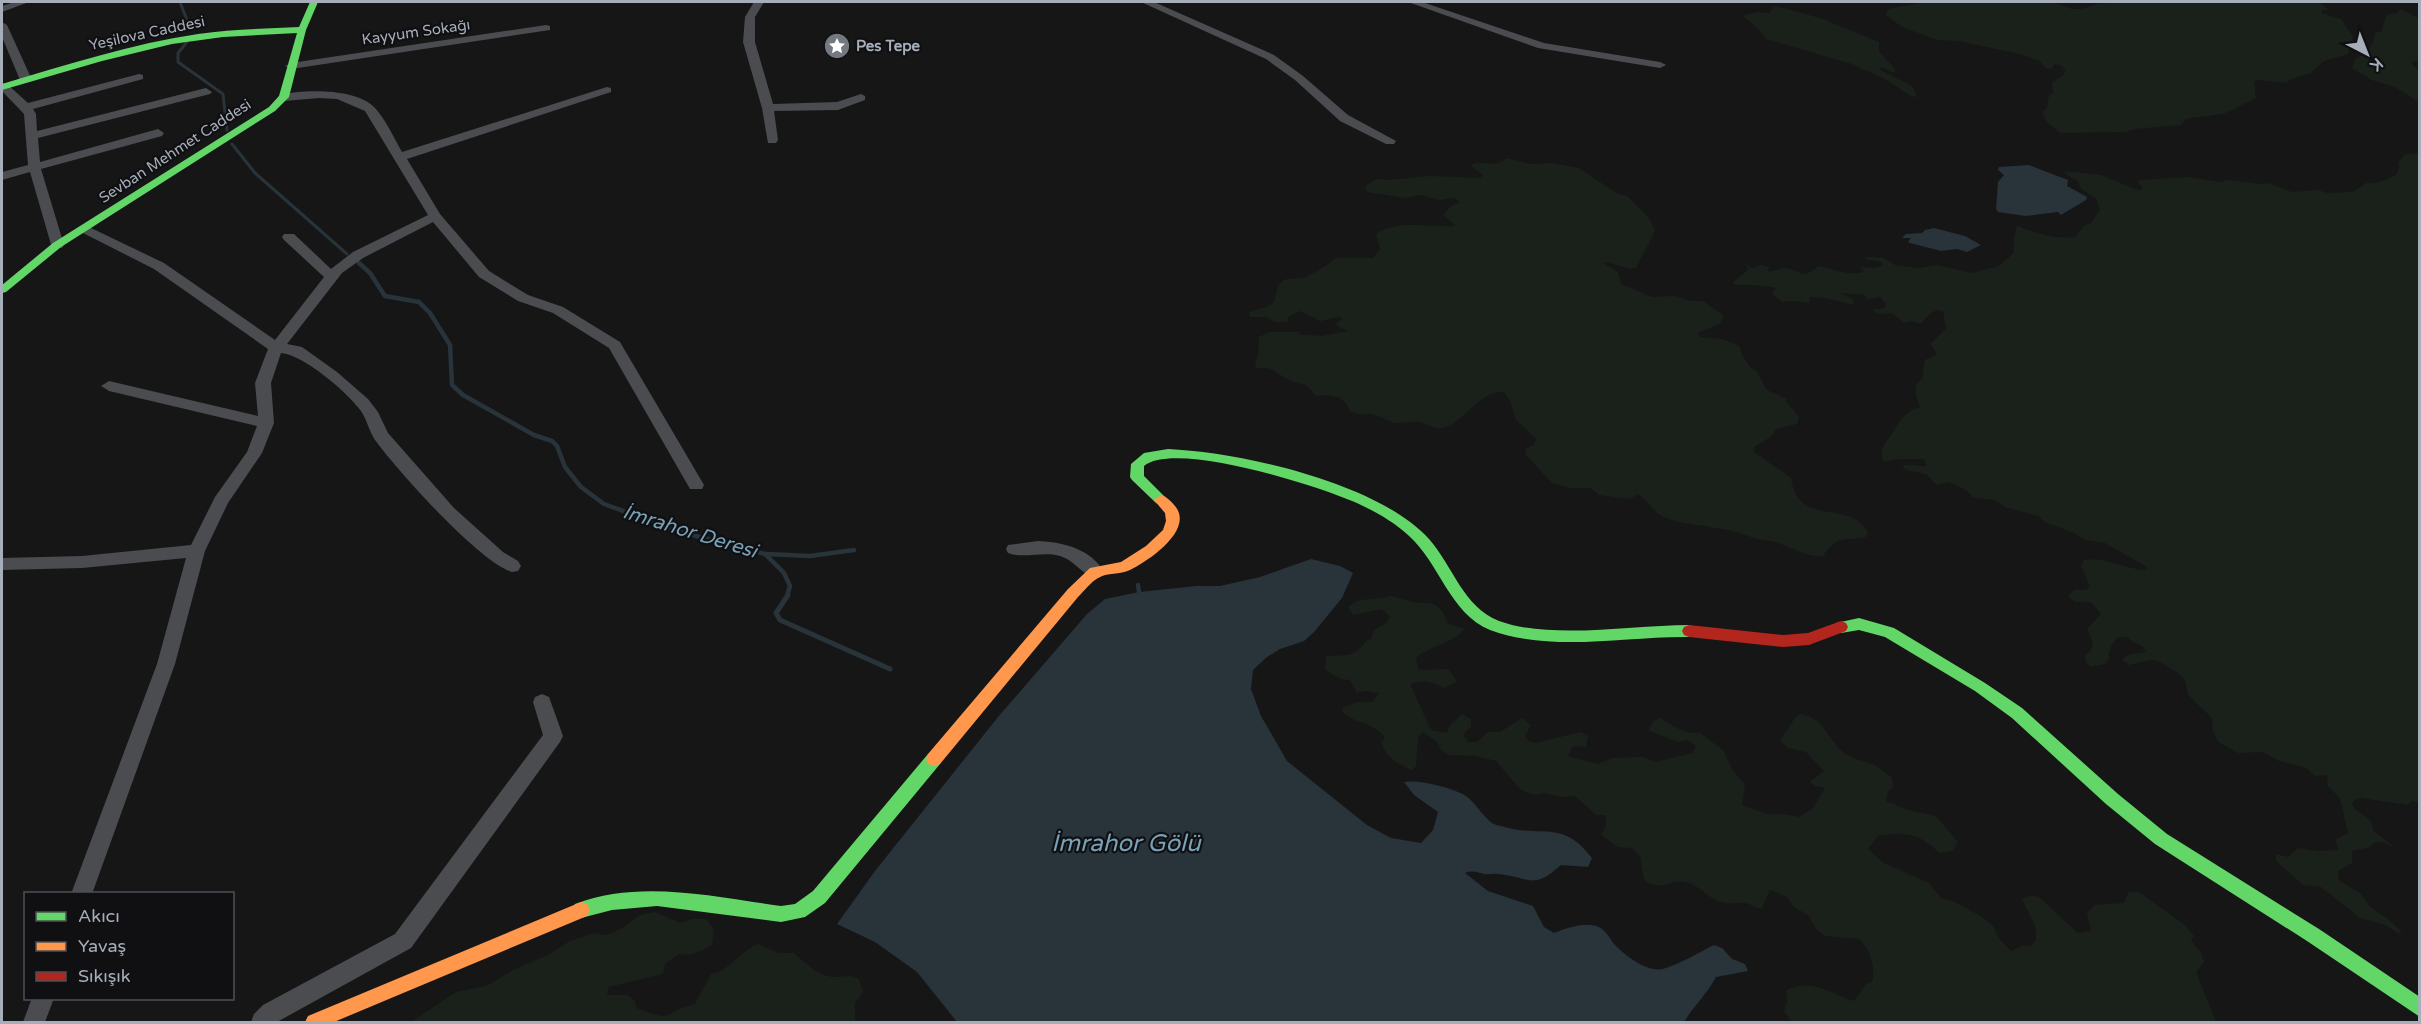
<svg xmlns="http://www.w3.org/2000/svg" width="2421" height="1024" viewBox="0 0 2421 1024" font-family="'Varela Round',sans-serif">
	<rect width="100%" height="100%" fill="#161617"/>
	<!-- green -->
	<g fill="#1a211a">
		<polygon points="1927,2 2054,3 2072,9 2082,9 2096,4 2120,2 2320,2 2328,10 2322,10 2322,13 2341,19 2353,36 2348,54 2324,61 2311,73 2289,80 2287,83 2258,80 2254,82 2256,98 2223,114 2185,119 2181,125 2135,129 2125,132 2060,133 2046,121 2042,112 2047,108 2049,95 2053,93 2052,82 2064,75 2065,70 2062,66 2055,64 2051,69 2045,68 2040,61 2020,54 1958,41 1937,40 1902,27 1886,15 1888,9"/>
		<polygon points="1776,6 1820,18 1879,42 1879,51 1894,68 1895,73 1881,67 1880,70 1912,86 1917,97 1911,96 1885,79 1852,64 1766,39 1758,28 1742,16 1757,12 1770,13 1773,7"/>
		<path d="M2401 9 2419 18V61L2410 62 2419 71V102L2395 87 2372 80 2352 68 2355 60C2367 50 2373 50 2375 33L2382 31 2386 15 2397 13Z"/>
		<path d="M2419 153V802L2411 801 2408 805 2361 798 2354 800 2352 805C2360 817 2374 816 2373 831L2396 848 2381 842 2373 843 2370 847 2352 851V863L2338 871 2339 880 2360 893 2370 907 2389 920 2400 930 2401 935 2383 924 2360 918 2321 887 2303 885 2276 861V854L2288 857 2298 848 2319 851 2339 850 2335 840 2348 833 2340 798 2328 786 2327 775 2315 776 2307 768 2279 761 2263 752 2238 753 2218 742 2212 728 2213 722 2210 716 2188 695 2185 680 2179 674 2160 662 2152 660 2129 665 2122 660 2127 655 2146 652C2143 645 2141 646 2135 643 2131 641 2129 638 2126 637 2114 634 2108 651 2109 659L2105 664 2091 667 2086 663 2085 656 2091 650 2093 643 2087 629 2101 614 2091 602H2076L2068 597 2074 590H2086L2090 586 2081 566 2084 560C2105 556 2125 570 2147 570V567L2105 543 2085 540 2074 533 2045 522 2038 516 2005 507 1994 500 1974 498 1966 490 1948 482 1937 485 1926 474 1906 470 1902 465 1927 466 1924 459H1898L1884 462C1877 447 1887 443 1893 432 1901 419 1905 412 1920 407L1916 395V385L1922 379 1925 360 1937 354 1930 344 1946 329 1943 311C1931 308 1928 317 1920 324L1912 321 1904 323 1892 313 1878 314 1872 310 1885 308 1886 304 1880 297 1866 299 1865 295 1840 293 1853 299V305L1826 298 1810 297 1809 303 1792 301 1783 302 1772 294 1775 289 1774 287C1760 287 1749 283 1735 285L1733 282 1748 270 1746 264 1752 268 1761 265 1771 268 1767 270 1770 272C1774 271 1780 268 1785 268 1797 268 1802 282 1818 266 1833 269 1848 276 1864 272L1861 267 1876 268 1883 265 1881 262 1864 259 1868 257 1883 258 1895 265 1919 268 1938 265 1971 273 1999 266 2014 253V238L2017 226C2037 233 2053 239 2075 237L2085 225 2090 224 2100 210 2096 198 2081 189 2078 181 2065 174V171L2101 175 2140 191 2143 188 2137 181 2139 180 2187 177 2220 182 2229 180 2260 184 2268 183 2292 192 2318 190 2327 193 2353 192 2366 183C2378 184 2387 180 2397 174L2399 167 2398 163 2405 154Z"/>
		<path d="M1506 158 1530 164 1552 163 1579 168 1618 194 1627 196 1648 217 1655 230C1650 244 1642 254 1636 268 1625 270 1610 260 1603 263L1618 272 1621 284 1652 297 1675 296 1691 301H1703L1724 316 1720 324 1697 333 1701 337 1722 339 1739 346 1742 355 1750 367 1757 372 1767 390 1787 399 1786 401 1799 417 1797 424 1776 429 1772 436 1754 447V452L1791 478C1798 529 1848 498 1868 532L1866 537C1841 541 1839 535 1823 556 1805 557 1792 547 1775 542 1769 540 1763 541 1757 539 1745 535 1735 531 1722 529 1703 525 1682 525 1664 517 1652 512 1649 500 1637 494L1631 499 1599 495 1590 488H1569L1552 483 1525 454 1526 448 1534 445 1536 439 1516 420 1511 403 1504 392C1481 389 1463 425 1442 428 1435 429 1427 424 1420 422 1412 421 1405 423 1397 423 1389 423 1380 415 1371 414 1360 414 1361 415 1349 411 1347 396 1329 394 1316 396 1303 379 1303 387 1288 379 1271 371 1279 368 1257 368L1255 362 1258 356 1259 337 1269 332H1302L1297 334 1322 336 1348 331 1338 327 1336 323 1343 319 1338 317 1321 321 1300 311 1289 316 1287 322H1275L1266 317H1250L1249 313C1257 307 1269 310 1274 301 1278 293 1275 285 1284 280 1291 277 1301 280 1308 276 1318 271 1326 266 1336 258H1373L1380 249 1376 234C1398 219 1431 228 1456 226L1443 215 1450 207 1460 202 1454 198 1439 200 1420 195 1406 198 1367 192 1365 186 1377 179 1389 180 1429 176 1480 178 1483 175 1470 165C1482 159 1496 169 1506 158Z"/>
		<path d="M1390 596C1398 597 1406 601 1413 602 1422 604 1433 600 1440 609 1452 622 1438 623 1464 628 1459 642 1428 646 1416 658L1418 669C1430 672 1438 667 1449 670L1457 682 1444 688C1432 681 1423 679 1410 684L1431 730 1447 733 1450 725 1462 714 1471 719V726L1463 734 1468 742H1477L1488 732H1500L1522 718 1531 725 1525 736 1529 741 1536 743 1580 732 1588 736 1586 747 1573 746 1568 756 1598 764 1612 758 1643 757 1656 762 1692 753 1696 746 1687 740 1677 742 1649 730 1653 721 1660 718C1673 726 1683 734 1700 733L1724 751 1732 769 1745 785 1742 805 1767 814H1784L1799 817 1813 808 1825 788 1815 786 1810 782 1824 771 1806 752 1788 748 1780 740 1795 718 1800 714C1825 719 1824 734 1842 751 1851 760 1865 760 1876 766 1882 770 1885 774 1892 777L1893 788 1888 791 1886 801 1909 810 1936 816 1958 842 1953 851 1939 853C1920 833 1905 832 1878 836L1868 849 1884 863 1929 883 1941 898 1955 902 1982 917 1993 926 1998 937 2011 951 2024 945 2031 946 2036 941V928L2022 899 2032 895 2039 897 2078 933 2091 931 2087 913 2094 905 2124 903 2129 892H2139L2185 925 2194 936 2191 941 2201 953 2204 962 2196 972 2216 1022H1792L1784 1011 1787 1001 1786 990C1814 978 1827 993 1854 1001L1866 984 1872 982C1876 967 1870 951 1860 939L1825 936 1816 929 1808 915 1794 907 1787 897 1770 890 1762 908C1755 909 1754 906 1749 904 1740 901 1730 905 1721 902 1707 898 1699 884 1684 882 1667 880 1662 892 1644 880L1640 856 1632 848 1618 847 1601 835 1606 825V815H1596L1575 796 1562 797 1544 793 1534 795 1520 789 1496 761 1475 756 1449 755 1441 750 1437 742 1423 732 1418 737 1416 766 1412 770C1397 764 1386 757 1381 742L1385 738C1375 723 1357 724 1343 713L1342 708 1357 702H1373L1379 693 1365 691 1357 693 1350 680 1341 679 1325 670 1326 656C1347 655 1354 658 1367 640L1371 639 1374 630 1386 623 1390 617 1382 609 1353 615 1348 607C1361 595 1374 602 1390 596Z"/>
		<path d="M655 912 680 923 692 919H706L714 929 712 945C701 951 692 957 679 954L665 964 663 974 609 987 607 995H628L635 1001 636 1008C678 1024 660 1012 695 1004L711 974C731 970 737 953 758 944L778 953H794C806 963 818 977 836 977 846 977 849 974 859 979L863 991 855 1003V1022H411L456 992 486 986 515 969 550 954 570 941 594 933 606 935 623 928 640 915Z"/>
	</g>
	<!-- water -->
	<g fill="#28333a">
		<polygon points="2029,165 2068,180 2067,186 2087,197 2086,200 2061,215 2058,212 2026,216 1998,212 1996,209 1998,182 2004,175 1998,170 1999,167"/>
		<polygon points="1934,228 1965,236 1981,245 1967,252 1957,249 1941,251 1910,243 1908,242 1911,238 1902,238 1906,234 1922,233 1925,230"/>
		<path d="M1311 559 1340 566 1353 573 1342 598 1314 632 1304 641 1280 649 1267 657 1253 670 1251 689 1261 716 1287 761 1367 825 1391 838 1421 843 1433 830 1438 812 1414 795 1404 782C1417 779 1455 788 1466 796 1476 803 1482 816 1492 823 1495 825 1501 826 1505 827 1543 838 1562 819 1592 858L1588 867 1561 865C1532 891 1530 877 1498 874 1493 873 1488 875 1484 874 1475 872 1473 870 1465 873L1488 891 1533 906 1544 927 1554 933C1566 928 1586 921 1599 927 1608 932 1611 942 1618 948 1629 958 1647 972 1663 969 1680 964 1698 953 1714 945L1722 948 1732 959 1745 964 1748 971 1716 977C1707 994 1694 1006 1684 1022H957L917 972 875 942 837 924 875 871 998 717 1087 614 1105 599 1139 592 1196 586H1220L1260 577Z"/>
	</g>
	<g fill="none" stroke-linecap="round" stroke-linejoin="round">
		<!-- stream-far2 -->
		<g stroke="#28333a" stroke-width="3">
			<polyline points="180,2 190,28"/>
			<polyline points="187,42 178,53 178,62 223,94 227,130"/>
			<polyline points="232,144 255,173 347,254"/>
		</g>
		<!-- stream-far1 -->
		<g stroke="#28333a" stroke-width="4.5">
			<polyline points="359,263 370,273 385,296 419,302 430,313 450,345 452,385 463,395 534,435 552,441 557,446 565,467 581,487 604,504 681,532 765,554 784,573 790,586 787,596"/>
			<polyline points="767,554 810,556 854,550"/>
			<polyline points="1138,585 1139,592"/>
		</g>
		<!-- stream -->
		<polyline stroke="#28333a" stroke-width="5" points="788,595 776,613 780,620 890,669"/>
		<!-- street -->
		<g fill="#4a4c50" fill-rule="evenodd">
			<polygon points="15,2 29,2 2,12 2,6"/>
			<polygon points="754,2 764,2 755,17 755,42 773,104 837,102 861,94 865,96 865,100 838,110 774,111 778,140 776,143 768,143 762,108 743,42 745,17"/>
			<polygon points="1141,2 1154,2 1274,55 1303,76 1348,115 1396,141 1394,144 1386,144 1340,121 1295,80 1266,59"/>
			<polygon points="1408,2 1422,2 1544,43 1660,62 1666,65 1660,68 1538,48"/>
			<polygon points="2,22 7,25 32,80 30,82 22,82 20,80 2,37"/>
			<polygon points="546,25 550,26 550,30 291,69 285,66 291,63"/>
			<polygon points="139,74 143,75 143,79 33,109 36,114 37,131 206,88 212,92 210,94 38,138 40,162 158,129 164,133 162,136 41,169 64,245 62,248 52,248 30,172 2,180 2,172 28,165 24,114 2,91 2,83 7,84 28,103"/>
			<path d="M607 87 611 88V92L407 159 440 214 489 271 528 295 563 307 620 342 704 485 702 489H690L609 348 553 313 518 301 479 277 433 222 363 258 342 273 287 344 302 347 337 372 368 399 378 412 388 433 454 508 503 552 518 561 521 566 518 571 512 572C479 562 397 470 375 440 369 431 367 420 361 411 347 392 304 355 281 353L271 383 274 423 262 453 228 503 205 551 175 664 92 894H71L157 664 186 558 82 568 2 570V558L82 556 191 545 215 497 247 452 257 426 109 391 101 386 109 381 258 416 255 383 268 349 154 269 77 230 79 227H89L164 263 275 340 324 277 284 240 282 237 284 234H294L331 269 353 252 428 215 365 111 337 99 319 98 284 101 278 97 280 95C304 89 357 88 375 108 386 120 394 138 402 152Z"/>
			<path d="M1038 541C1063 542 1091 549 1104 572L1101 577 1095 579C1082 574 1074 560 1060 556 1043 551 1024 559 1008 553L1006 549 1008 545Z"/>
			<polygon points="542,694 549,697 563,736 560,742 411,948 277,1022 251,1022 254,1014 263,1005 395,934 543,735 533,702 535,697"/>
			<polygon points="32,998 54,998 45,1022 23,1022"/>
		</g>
		<!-- fast -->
		<g fill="#63d668" fill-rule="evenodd">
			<path d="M310 2H318L306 30 289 97 275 111 61 247 6 292 2 293V285L53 243 269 107 279 96 297 33 223 37 172 44 102 61 2 90V84C66 65 131 44 198 34 231 29 265 29 299 27Z"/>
			<path d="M1168 449C1241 452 1380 484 1429 539 1453 566 1463 607 1499 621 1552 640 1632 625 1689 625L1694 627 1696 631 1694 635 1689 637C1625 636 1552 653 1490 630 1449 613 1440 563 1408 535 1394 522 1376 512 1359 504 1322 487 1176 440 1144 466V476L1168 500 1161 505 1156 503 1132 480 1130 477 1131 464 1144 453Z"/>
			<polygon points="1859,618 1894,628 1985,683 2022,708 2118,794 2167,834 2319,929 2420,997 2420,1017 2307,941 2155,844 2106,804 2012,718 1975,691 1885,637 1859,630 1841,633 1836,631 1834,627 1836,623"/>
			<path d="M934 752 940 754 942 759 940 764 825 903 805 917 781 922 657 906 612 910 581 918 575 916 572 910 575 904C641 879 713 897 781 906L795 904 813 891 928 754Z"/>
		</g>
		<!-- slow -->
		<g fill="#ff974d" fill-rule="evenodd">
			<path d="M1161 495C1167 497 1171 501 1175 506 1195 530 1147 562 1130 570 1120 575 1107 572 1098 578 1091 582 1084 591 1078 597L940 764 934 766 928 764 926 759 928 754 1068 589 1090 568 1121 562 1146 546 1163 530 1166 521 1165 513 1154 500Z"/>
			<polygon points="581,902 587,904 590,910 587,916 334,1022 305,1022 308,1016"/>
		</g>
		<!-- jam -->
		<polygon fill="#b3261e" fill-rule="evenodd" points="1841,621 1846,623 1848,627 1846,631 1809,645 1783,647 1689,637 1684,635 1682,631 1684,627 1689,625 1783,635 1808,633"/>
	</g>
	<!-- icons -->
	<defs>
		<g id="sight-disc" transform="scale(1.35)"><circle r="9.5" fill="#747980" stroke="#101013"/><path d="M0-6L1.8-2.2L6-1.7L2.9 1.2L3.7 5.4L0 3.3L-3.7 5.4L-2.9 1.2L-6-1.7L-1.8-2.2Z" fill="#fff"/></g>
	</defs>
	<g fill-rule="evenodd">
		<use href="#sight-disc" x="837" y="46"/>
	</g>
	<g text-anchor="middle" stroke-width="4.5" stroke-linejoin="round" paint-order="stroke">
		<!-- far-street labels -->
		<g font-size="15" fill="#a6aeb9" stroke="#101013">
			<text transform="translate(416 32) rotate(-8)" y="5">Kayyum Sokağı</text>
			<text transform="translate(147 33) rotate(-12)" y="5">Yeşilova Caddesi</text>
			<text transform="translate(175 151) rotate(-33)" y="5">Sevban Mehmet Caddesi</text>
		</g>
		<!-- far-poi labels -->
		<g font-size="15" font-weight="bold" fill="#a6aeb9" stroke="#101013" text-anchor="start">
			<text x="856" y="51">Pes Tepe</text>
		</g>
		<!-- water labels -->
		<g font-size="20" font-style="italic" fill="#79a1b7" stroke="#101013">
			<text transform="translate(690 531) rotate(17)" y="7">İmrahor Deresi</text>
		</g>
		<!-- near-water labels -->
		<g font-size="24" font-style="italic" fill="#79a1b7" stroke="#101013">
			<text x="1126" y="851">İmrahor Gölü</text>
		</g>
	</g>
	<!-- border -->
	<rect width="2421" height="1024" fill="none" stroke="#a6aeb9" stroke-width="6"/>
	<!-- legend -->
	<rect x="24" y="892" width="210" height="108" fill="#101013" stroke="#4c4f55" stroke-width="1.5"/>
	<rect x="36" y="912" width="30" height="9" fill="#63d668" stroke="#4c4f55" stroke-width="1.5"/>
	<text x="78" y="922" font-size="18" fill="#a6aeb9">Akıcı</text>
	<rect x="36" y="942" width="30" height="9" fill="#ff974d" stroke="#4c4f55" stroke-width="1.5"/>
	<text x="78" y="952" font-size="18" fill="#a6aeb9">Yavaş</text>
	<rect x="36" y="972" width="30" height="9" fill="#b3261e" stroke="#4c4f55" stroke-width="1.5"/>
	<text x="78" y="982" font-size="18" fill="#a6aeb9">Sıkışık</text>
	<!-- north arrow -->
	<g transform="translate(2367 54) rotate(138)" stroke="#101013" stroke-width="4.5" paint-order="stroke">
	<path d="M0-4.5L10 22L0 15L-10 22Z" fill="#a6aeb9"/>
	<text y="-9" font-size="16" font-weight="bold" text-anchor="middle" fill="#a6aeb9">K</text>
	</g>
</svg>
